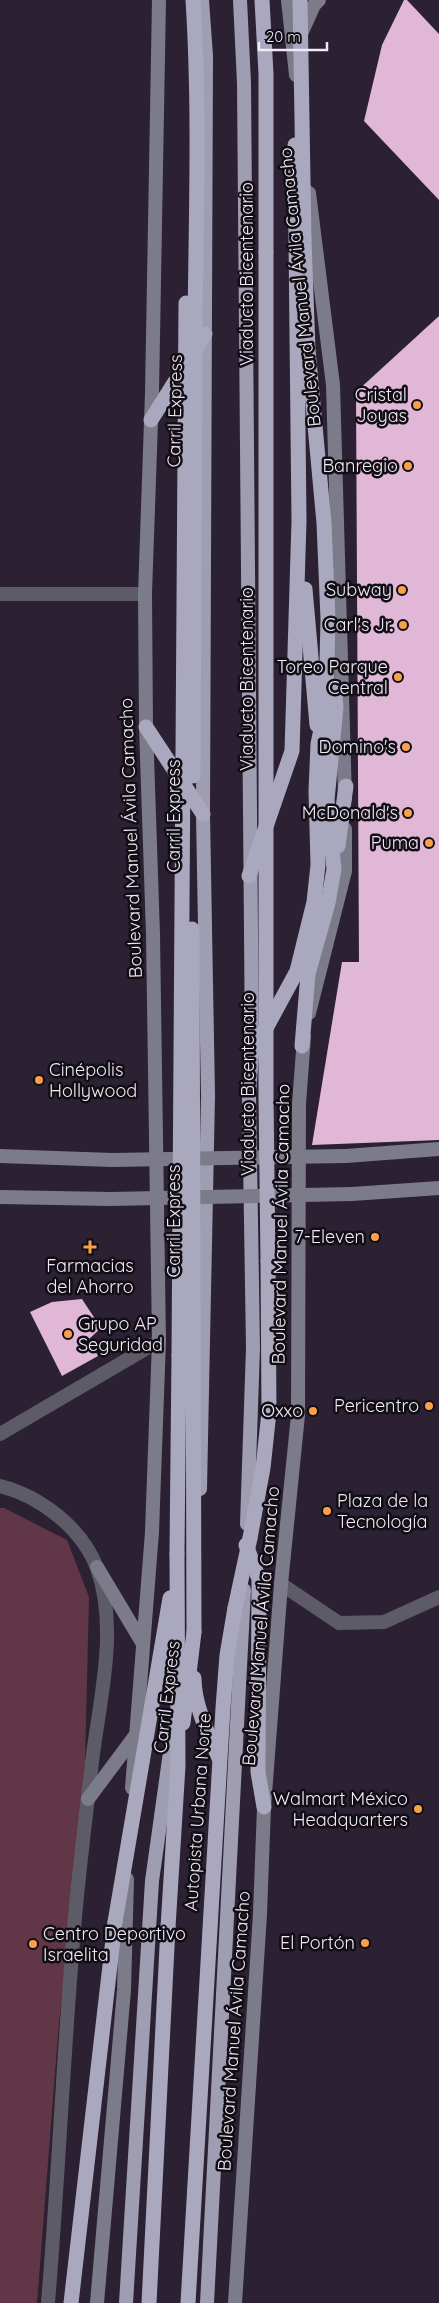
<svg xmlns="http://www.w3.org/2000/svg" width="439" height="2303" viewBox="0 0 439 2303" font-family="Quicksand,sans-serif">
	<rect width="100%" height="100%" fill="#2b2132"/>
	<!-- green -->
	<polygon fill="#613747" points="0,1508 4,1508 67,1540 89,1597 85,1763 58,2035 37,2303 0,2303"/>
	<!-- building -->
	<g fill="#e1b7d8">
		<polygon points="404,0 407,0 439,34 439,200 364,121 382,45"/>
		<polygon points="439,316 439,1140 312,1145 342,962 359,962 356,392"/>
		<polygon points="82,1299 101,1328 89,1339 98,1356 62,1376 30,1312 52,1302"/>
	</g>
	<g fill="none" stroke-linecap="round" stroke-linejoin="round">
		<!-- minor -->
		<g stroke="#5d5c66" stroke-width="14">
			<polyline points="0,594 145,594"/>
			<polyline points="0,1434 159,1341"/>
			<path d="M0 1486C40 1496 82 1528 97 1568 118 1626 101 1694 93 1754 87 1805 81 1855 76 1906 64 2038 59 2171 48 2303"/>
			<polyline points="281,1584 339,1623 384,1622 439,1597"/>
		</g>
		<!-- secondary -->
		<g stroke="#7c7b8a" stroke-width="14">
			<polyline points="288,0 296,75"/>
			<polyline points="300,36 314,5 319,0"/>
			<polyline points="309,193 333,385 345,798"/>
			<polyline points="309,1013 345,871 345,829"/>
			<polyline points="0,1156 112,1160"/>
			<polyline points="346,1156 439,1149"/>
			<polyline points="352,1194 439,1188"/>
			<polyline points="0,1197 110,1199"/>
			<polyline points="97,1567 143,1644"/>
			<polyline points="132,1788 152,1532 159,1341 153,934 146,727 145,594 152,393 159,0"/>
			<polyline points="88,1799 135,1736"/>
			<polyline points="97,2303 124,1990 127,1879"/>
			<polyline points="235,2303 260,1914 264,1807 281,1584 298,1415 299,1104 304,1037"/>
		</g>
		<!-- trunk -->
		<g stroke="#9f9db2" stroke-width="14">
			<polyline points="240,0 244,83 252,1054 249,1095 253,1348 247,1524"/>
			<polyline points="200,1489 208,1096 203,814 206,56 202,0"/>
			<polyline points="126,2303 152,1881 173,1731"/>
			<polyline points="207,2303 244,1590"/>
		</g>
		<!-- motorway -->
		<g stroke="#aaa8bf" stroke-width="15">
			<path d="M193 0C200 109 196 218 195 327"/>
			<polyline points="262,0 266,74 266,251"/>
			<polyline points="151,420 205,334"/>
			<polyline points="305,589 317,725"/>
			<polyline points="146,727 203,814"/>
			<polyline points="193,776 195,373"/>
			<polyline points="338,846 346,786"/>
			<polyline points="249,876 292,751 299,521 295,145"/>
			<polyline points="302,1046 308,974 328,903 334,869 327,800 336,707 334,685"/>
			<polyline points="252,1054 297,971 314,902 318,865 316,791 318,744 326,705 328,619 324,523 308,350 304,240"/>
			<polyline points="250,1538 263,1468 269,1412 268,1261"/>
			<polyline points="246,1545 259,1579 258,1772 264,1807"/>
			<polyline points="177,1554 179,1355"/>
			<path d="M194 1678C194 1705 208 1734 219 1758"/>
			<polyline points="183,1723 194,1632"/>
			<polyline points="71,2303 115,1922"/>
			<polyline points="149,2303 168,1927"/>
			<polyline points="188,2303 223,1708 227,1655 235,1608"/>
		</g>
		<!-- secondary-bridge -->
		<g stroke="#7c7b8a" stroke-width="14">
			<polyline points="112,1160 346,1156"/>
			<polyline points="110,1199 352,1194"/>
		</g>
		<!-- motorway-bridge -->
		<g stroke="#aaa8bf" stroke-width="15">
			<polyline points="300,0 304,240"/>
			<polyline points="266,251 266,1096 268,1261"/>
			<polyline points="195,373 195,337"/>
			<polyline points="192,929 194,1632"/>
			<polyline points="179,1355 186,303"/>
			<polyline points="235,1608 250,1538"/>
			<polyline points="115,1922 170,1598"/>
			<polyline points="168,1927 178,1766 177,1554"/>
		</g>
	</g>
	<!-- markers -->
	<g fill="#f8a04b" stroke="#110d14" stroke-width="2">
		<circle cx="417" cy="405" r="5"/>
		<circle cx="408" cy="466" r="5"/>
		<circle cx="402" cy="590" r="5"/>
		<circle cx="403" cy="625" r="5"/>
		<circle cx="398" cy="677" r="5"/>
		<circle cx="406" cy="747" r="5"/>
		<circle cx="408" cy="813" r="5"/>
		<circle cx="429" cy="843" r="5"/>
		<circle cx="39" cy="1080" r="5"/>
		<circle cx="375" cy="1237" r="5"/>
		<path d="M87.5 1239.5h5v5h5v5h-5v5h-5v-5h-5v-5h5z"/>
		<circle cx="68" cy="1334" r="5"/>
		<circle cx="429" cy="1406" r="5"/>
		<circle cx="313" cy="1411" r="5"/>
		<circle cx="327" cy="1511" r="5"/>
		<circle cx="418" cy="1809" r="5"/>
		<circle cx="365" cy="1943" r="5"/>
		<circle cx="33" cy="1944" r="5"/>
	</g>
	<g text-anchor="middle" stroke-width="5" stroke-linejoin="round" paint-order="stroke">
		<!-- street labels -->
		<g font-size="18" fill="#f1eaf6" stroke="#110d14">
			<text transform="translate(247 274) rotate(-90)" y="6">Viaducto Bicentenario</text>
			<text transform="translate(300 287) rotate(-96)" y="6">Boulevard Manuel Ávila Camacho</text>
			<text transform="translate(175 411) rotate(-89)" y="6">Carril Express</text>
			<text transform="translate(247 679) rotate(-90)" y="6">Viaducto Bicentenario</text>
			<text transform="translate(174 816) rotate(-90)" y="6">Carril Express</text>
			<text transform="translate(131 838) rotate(-92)" y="6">Boulevard Manuel Ávila Camacho</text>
			<text transform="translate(248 1084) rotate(-90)" y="6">Viaducto Bicentenario</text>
			<text transform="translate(174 1221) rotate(-90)" y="6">Carril Express</text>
			<text transform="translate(281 1224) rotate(-89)" y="6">Boulevard Manuel Ávila Camacho</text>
			<text transform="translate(261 1626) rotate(-85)" y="6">Boulevard Manuel Ávila Camacho</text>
			<text transform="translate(167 1697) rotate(-83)" y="6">Carril Express</text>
			<text transform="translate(198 1812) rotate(-86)" y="6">Autopista Urbana Norte</text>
			<text transform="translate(234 2031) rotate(-86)" y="6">Boulevard Manuel Ávila Camacho</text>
		</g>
		<!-- poi labels -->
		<g font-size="18" fill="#f1eaf6" stroke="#110d14" text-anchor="end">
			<text x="407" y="401">Cristal<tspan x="407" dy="21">Joyas</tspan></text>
			<text x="398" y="472">Banregio</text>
			<text x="392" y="596">Subway</text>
			<text x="393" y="631">Carl's Jr.</text>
			<text x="388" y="673">Toreo Parque<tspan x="388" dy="21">Central</tspan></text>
			<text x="396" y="753">Domino's</text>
			<text x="398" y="819">McDonald's</text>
			<text x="419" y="849">Puma</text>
			<text x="49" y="1076" text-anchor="start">Cinépolis<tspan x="49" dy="21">Hollywood</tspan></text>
			<text x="365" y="1243">7-Eleven</text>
			<text x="90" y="1272" text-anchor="middle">Farmacias<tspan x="90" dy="21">del Ahorro</tspan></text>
			<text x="78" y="1330" text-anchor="start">Grupo AP<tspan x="78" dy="21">Seguridad</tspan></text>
			<text x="419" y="1412">Pericentro</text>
			<text x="303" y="1417">Oxxo</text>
			<text x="337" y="1507" text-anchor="start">Plaza de la<tspan x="337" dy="21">Tecnología</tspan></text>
			<text x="408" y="1805">Walmart México<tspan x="408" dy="21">Headquarters</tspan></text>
			<text x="43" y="1940" text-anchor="start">Centro Deportivo<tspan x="43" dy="21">Israelita</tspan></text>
			<text x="355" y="1949">El Portón</text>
		</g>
	</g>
	<!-- scale -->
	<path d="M259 42v8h68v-8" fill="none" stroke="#f1eaf6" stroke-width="2.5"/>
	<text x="266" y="42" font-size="15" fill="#f1eaf6" stroke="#110d14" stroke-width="4" paint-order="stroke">20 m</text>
</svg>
